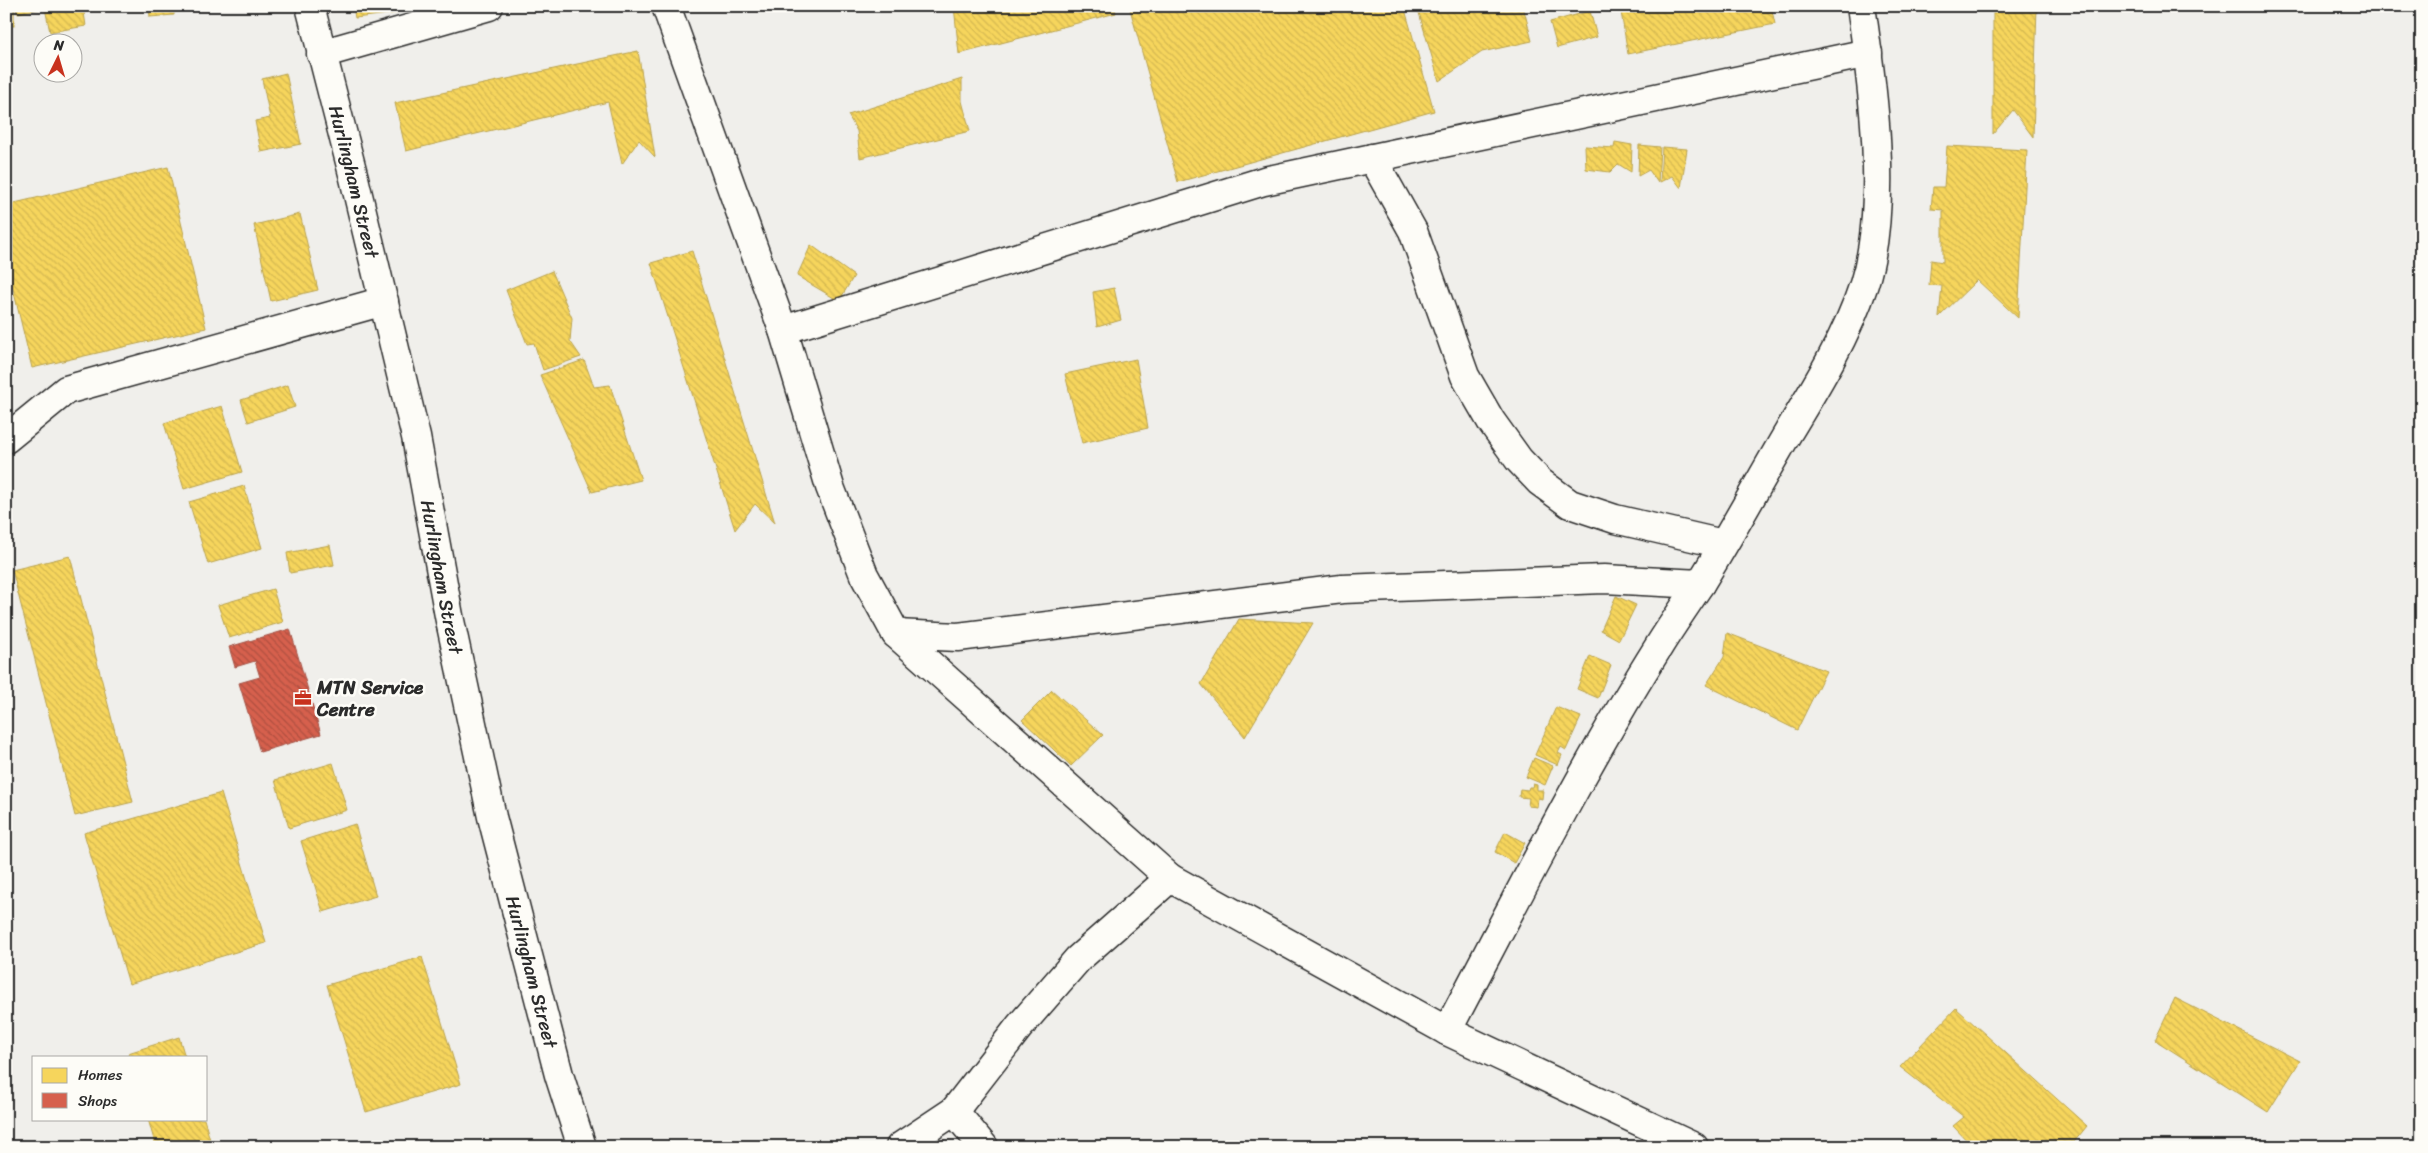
<svg xmlns="http://www.w3.org/2000/svg" width="2428" height="1153" viewBox="0 0 2428 1153" font-family="Sriracha,sans-serif">
	<defs>
		<pattern id="homes-back-hatch" width="6" height="6" patternUnits="userSpaceOnUse" patternTransform="scale(1.25)"><rect width="6" height="6" fill="#f6d55c"/><path d="M-1 5l2 2M0 0l6 6M5-1l2 2" fill="none" stroke="#d3b750"/></pattern>
		<pattern id="shops-back-hatch" width="6" height="6" patternUnits="userSpaceOnUse" patternTransform="scale(1.25)"><rect width="6" height="6" fill="#d6604d"/><path d="M-1 5l2 2M0 0l6 6M5-1l2 2" fill="none" stroke="#ae4f40"/></pattern>
	</defs>
	<rect width="100%" height="100%" fill="#f0efeb"/>
	<filter id="ink" filterUnits="userSpaceOnUse"><feTurbulence type="fractalNoise" baseFrequency=".02" numOctaves="2"/><feDisplacementMap in="SourceGraphic" scale="10" xChannelSelector="R" yChannelSelector="G"/><feConvolveMatrix kernelMatrix="1 2 1 2 8 2 1 2 1" color-interpolation-filters="sRGB"/></filter>
	<g filter="url(#ink)">
		<!-- homes -->
		<g fill="url(#homes-back-hatch)" stroke="#b9a24d">
			<rect x="6" y="6" width="8" height="20"/>
			<polygon points="16,6 83,6 86,26 50,32 45,8 17,13"/>
			<polygon points="149,6 205,6 205,8 174,10 174,15 150,17"/>
			<polygon points="353,6 396,6 397,13 355,18"/>
			<polygon points="954,6 1114,6 1116,13 959,54"/>
			<polygon points="1140,6 1404,6 1434,111 1178,182 1130,9"/>
			<polygon points="1417,6 1523,6 1532,41 1482,52 1439,81"/>
			<polygon points="1620,6 1771,6 1775,24 1628,54"/>
			<polygon points="1993,6 2037,6 2033,137 2013,110 1993,134"/>
			<polygon points="1590,11 1597,37 1557,48 1550,22"/>
			<polygon points="638,51 655,157 639,140 622,164 608,102 406,151 395,103"/>
			<polygon points="286,73 301,144 261,152 255,121 270,118 262,79"/>
			<polygon points="962,79 962,101 970,131 860,158 857,131 848,115"/>
			<polygon points="1615,142 1632,145 1631,172 1618,164 1610,172 1586,169 1585,146 1614,148"/>
			<polygon points="1639,145 1660,147 1658,183 1649,170 1638,176"/>
			<polygon points="1947,146 2027,150 2018,318 1977,280 1939,317 1942,286 1929,285 1931,260 1943,262 1943,210 1931,209 1933,187 1944,187"/>
			<polygon points="1662,147 1687,149 1681,188 1672,176 1660,182"/>
			<polygon points="168,167 206,328 32,368 6,259 6,205"/>
			<polygon points="300,214 318,290 271,301 254,225"/>
			<polygon points="811,245 854,276 839,301 797,276"/>
			<polygon points="692,251 775,523 755,504 735,530 651,263"/>
			<polygon points="552,271 572,318 570,341 581,357 543,370 534,343 527,344 506,290"/>
			<polygon points="1114,288 1121,320 1097,327 1093,292"/>
			<polygon points="1136,359 1148,428 1082,443 1065,374"/>
			<polygon points="584,360 594,387 610,385 641,480 592,492 540,375"/>
			<polygon points="288,385 295,407 248,422 241,400"/>
			<polygon points="222,406 242,472 184,489 164,423"/>
			<polygon points="244,486 262,548 208,564 189,502"/>
			<polygon points="330,545 334,565 290,573 287,553"/>
			<polygon points="70,556 133,802 75,816 12,570"/>
			<polygon points="6,559 12,589 6,590"/>
			<polygon points="273,589 283,622 229,638 218,605"/>
			<polygon points="1616,596 1636,605 1619,640 1601,630"/>
			<polygon points="1239,619 1313,623 1245,737 1201,684"/>
			<polygon points="1727,633 1826,671 1797,730 1706,685 1724,657"/>
			<polygon points="1590,656 1611,665 1598,698 1577,689"/>
			<polygon points="1052,690 1103,735 1071,766 1022,720"/>
			<polygon points="1556,707 1581,717 1566,750 1561,747 1558,753 1562,755 1558,765 1535,755"/>
			<polygon points="1534,758 1553,766 1545,785 1526,777"/>
			<polygon points="333,763 347,810 289,828 275,780"/>
			<polygon points="1533,784 1537,785 1537,790 1543,790 1542,799 1538,798 1537,807 1528,806 1529,798 1519,797 1520,789 1528,790 1529,787 1532,787"/>
			<polygon points="221,793 266,943 129,984 84,833"/>
			<polygon points="355,824 376,896 323,912 301,841"/>
			<polygon points="1505,832 1525,843 1514,863 1495,852"/>
			<polygon points="422,957 461,1084 366,1112 327,985"/>
			<polygon points="2175,998 2300,1061 2268,1112 2155,1040"/>
			<polygon points="1956,1008 2087,1126 2070,1147 1999,1147 1988,1138 1984,1147 1973,1147 1953,1126 1964,1117 1900,1067"/>
			<polygon points="179,1037 185,1057 129,1057 128,1053"/>
			<polygon points="148,1119 204,1119 212,1147 156,1147"/>
		</g>
		<!-- shops -->
		<polygon fill="url(#shops-back-hatch)" stroke="#a35043" points="290,629 321,734 260,752 239,683 260,677 255,661 235,667 229,647"/>
		<g fill="none" stroke-linecap="round" stroke-linejoin="round">
			<!-- minor casing -->
			<g stroke="#2b2b2b" stroke-width="31">
				<g id="minor">
					<path id="s1" d="M310 6 354 178 416 437 449 616 492 817 559 1075 582 1147"/>
					<polyline points="666,6 783,330 830,487 864,575 896,634"/>
					<polyline points="321,54 489,6"/>
					<polyline points="1372,158 1413,231 1465,376 1491,421 1519,460 1540,482 1570,504 1615,519 1723,544"/>
					<polyline points="783,330 1264,181 1868,53"/>
					<polyline points="6,439 66,390 384,301"/>
					<path d="M1447 1031C1515 902 1581 770 1659 646 1672 625 1686 605 1700 584 1731 534 1759 482 1789 431 1817 385 1847 336 1864 284 1889 205 1873 88 1861 6"/>
					<polyline points="954,1111 984,1147"/>
					<polyline points="900,1147 954,1111 1019,1027 1078,959 1170,878"/>
					<polyline points="1694,1147 1447,1031 1170,878 896,634 958,637 1342,589 1604,579 1700,584"/>
				</g>
			</g>
			<!-- minor -->
			<use href="#minor" stroke="#fdfcf7" stroke-width="28"/>
		</g>
	</g>
	<!-- icons -->
	<defs>
		<g id="office-bare" transform="scale(1.35)"><path d="M-6-3h4V-5.5h4V-3h4V5H-6ZM-1-4.5V-3h2v-1.5ZM-6 0V1H6V0Z" fill="#c8321e" stroke="#fdfcf7" stroke-width="2.5" paint-order="stroke"/></g>
	</defs>
	<g fill-rule="evenodd">
		<use href="#office-bare" x="303" y="698"/>
	</g>
	<g text-anchor="middle" stroke-width="5" stroke-linejoin="round" paint-order="stroke">
		<!-- street labels -->
		<g font-size="19" fill="#2b2b2b" stroke="#fdfcf7">
			<text dy="7" stroke="none"><textPath href="#s1" startOffset="181">Hurlingham Street</textPath></text>
			<text dy="7" stroke="none"><textPath href="#s1" startOffset="586">Hurlingham Street</textPath></text>
			<text dy="7" stroke="none"><textPath href="#s1" startOffset="991">Hurlingham Street</textPath></text>
		</g>
		<!-- poi labels -->
		<g font-size="19" font-weight="bold" fill="#2b2b2b" stroke="#fdfcf7" text-anchor="start">
			<text x="317" y="694">MTN Service<tspan x="317" dy="22">Centre</tspan></text>
		</g>
	</g>
	<!-- margin -->
	<rect width="2428" height="1153" fill="none" stroke="#fdfcf7" stroke-width="25"/>
	<rect x="12" y="12" width="2403" height="1128" fill="none" stroke="#2b2b2b" stroke-width="2" filter="url(#ink)"/>
	<!-- legend -->
	<rect x="32" y="1056" width="175" height="65" fill="#fdfcf7" stroke="#a9a8a5"/>
	<rect x="42" y="1068" width="25" height="15" fill="#f6d55c" stroke="#a9a8a5"/>
	<text x="78" y="1080" font-size="15" fill="#2b2b2b">Homes</text>
	<rect x="42" y="1093" width="25" height="15" fill="#d6604d" stroke="#a9a8a5"/>
	<text x="78" y="1106" font-size="15" fill="#2b2b2b">Shops</text>
	<!-- north arrow -->
	<g transform="translate(58 58) rotate(5)"><circle r="24" fill="#fdfcf7" stroke="#a9a8a5"/>
	<path d="M0-4L9 19L0 12L-9 19Z" fill="#c8321e"/>
	<text y="-8" font-size="14" font-weight="bold" text-anchor="middle" fill="#2b2b2b">N</text>
	</g>
</svg>
